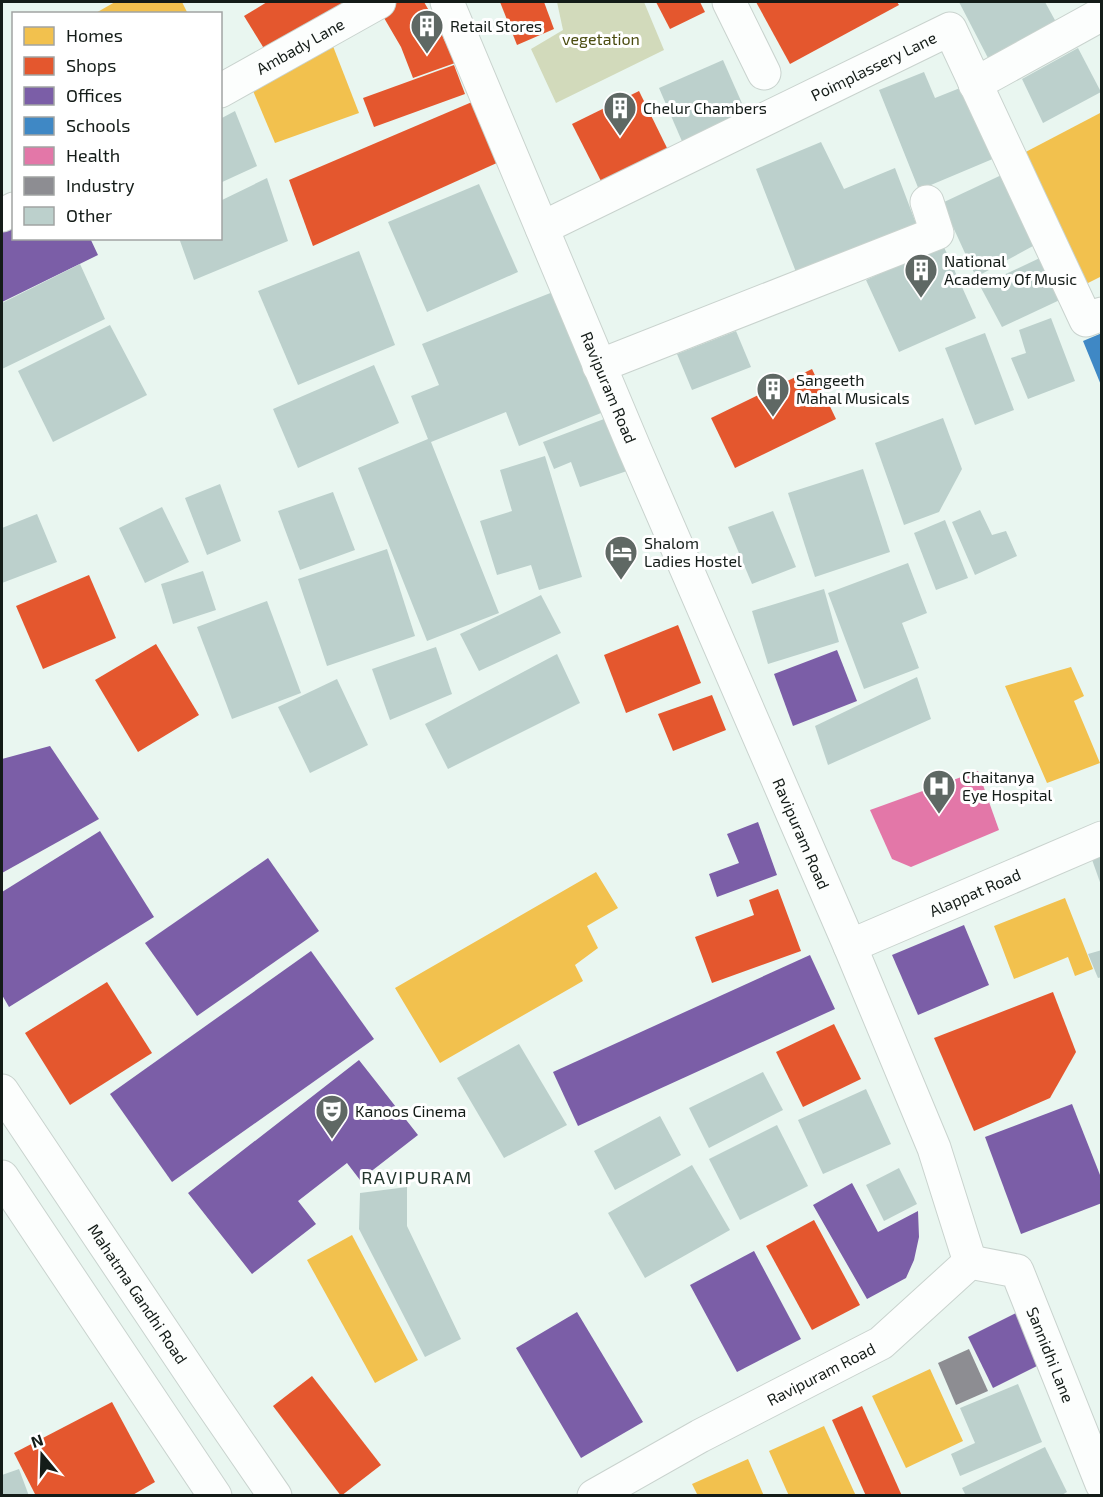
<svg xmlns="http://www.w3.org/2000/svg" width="1103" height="1497" viewBox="0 0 1103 1497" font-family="'Exo 2',sans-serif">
	<rect width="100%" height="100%" fill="#e9f6f0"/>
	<!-- forest -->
	<polygon fill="#d2dabb" points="557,2 644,2 664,50 556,103 531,49 563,30"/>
	<!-- homes -->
	<g fill="#f2c14e">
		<polygon points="115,2 182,2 188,14 94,14"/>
		<polygon points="331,41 359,113 275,143 251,86"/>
		<polygon points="1102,112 1102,276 1086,284 1018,156"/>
		<polygon points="1071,667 1084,696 1074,701 1100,763 1047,783 1005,686"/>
		<polygon points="596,872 618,908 587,926 598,948 575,965 583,981 440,1063 395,988"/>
		<polygon points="1065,898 1093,969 1075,976 1068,957 1014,979 994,926"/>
		<polygon points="352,1235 418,1360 375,1383 307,1260"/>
		<polygon points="930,1369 963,1441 906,1468 872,1396"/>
		<polygon points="824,1426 856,1496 789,1496 769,1451"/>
		<polygon points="748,1459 764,1496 698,1496 692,1484"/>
	</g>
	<!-- shops -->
	<g fill="#e4572e">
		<polygon points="267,2 355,2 268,55 244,16"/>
		<polygon points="396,2 424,2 438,26 455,63 413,78 401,47 380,11"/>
		<polygon points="500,2 544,2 554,29 517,45"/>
		<polygon points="656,2 700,2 705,12 670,29"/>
		<polygon points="756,2 897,2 899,5 790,64"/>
		<polygon points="454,65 465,94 374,127 363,98"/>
		<polygon points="639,91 668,150 602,183 572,124"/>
		<polygon points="472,102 499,162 313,246 289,180"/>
		<polygon points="812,369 836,419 735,468 711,418"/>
		<polygon points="89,575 116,638 43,669 16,606"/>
		<polygon points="678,625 701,683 626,713 604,655"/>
		<polygon points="156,644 199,715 138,752 95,680"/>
		<polygon points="712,695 726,730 673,751 658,714"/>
		<polygon points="778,889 801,951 712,983 695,937 754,915 749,900"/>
		<polygon points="107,982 152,1053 70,1105 25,1033"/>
		<polygon points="1053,992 1076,1052 1050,1098 974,1131 934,1038"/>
		<polygon points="834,1024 861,1079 803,1107 776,1052"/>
		<polygon points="814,1220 860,1305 812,1330 766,1246"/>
		<polygon points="312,1376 381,1465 341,1496 273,1406"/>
		<polygon points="112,1402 155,1482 131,1496 36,1496 14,1453"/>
		<polygon points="862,1406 902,1496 866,1496 832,1420"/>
	</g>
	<!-- offices -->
	<g fill="#7b5ea7">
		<polygon points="14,224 14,238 90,238 98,255 2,302 2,230"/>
		<polygon points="837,650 857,701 793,726 774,674"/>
		<polygon points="50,746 99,819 2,873 2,759"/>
		<polygon points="758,822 777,875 717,897 709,874 739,863 727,834"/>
		<polygon points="100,831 154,917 9,1007 2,995 2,892"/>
		<polygon points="268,858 319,931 197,1016 145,943"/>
		<polygon points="964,925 989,985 918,1015 892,955"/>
		<polygon points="311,951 374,1039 172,1182 110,1094"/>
		<polygon points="810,955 835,1009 578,1126 553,1072"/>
		<polygon points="359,1060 418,1135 360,1180 347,1163 298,1201 316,1224 252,1274 188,1193"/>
		<polygon points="1072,1104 1102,1180 1102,1203 1021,1234 985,1137"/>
		<polygon points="852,1183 878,1232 918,1211 919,1237 914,1260 906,1278 867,1299 813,1205"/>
		<polygon points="754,1251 801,1339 737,1372 690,1285"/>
		<polygon points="577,1312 643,1422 581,1458 516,1348"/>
		<polygon points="1018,1312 1043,1363 993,1388 968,1337"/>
	</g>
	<!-- schools -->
	<polygon fill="#3f88c5" points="1102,333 1102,385 1101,385 1083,341"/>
	<!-- health -->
	<polygon fill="#e377a8" points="978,771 999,830 911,867 892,859 870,810"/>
	<!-- industry -->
	<polygon fill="#8d8d92" points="969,1349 988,1391 956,1405 938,1363"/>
	<!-- building -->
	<g fill="#bcd0cc">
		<polygon points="959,2 1045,2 1056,22 988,58"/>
		<polygon points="1078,48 1101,92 1043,123 1022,79"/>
		<polygon points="723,60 748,117 684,146 659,88"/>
		<polygon points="924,72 935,98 965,86 995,158 919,190 879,90"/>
		<polygon points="235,111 257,166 220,183 220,119"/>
		<polygon points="821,142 844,189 895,168 917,226 796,272 756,169"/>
		<polygon points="1010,171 1044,240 976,277 942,203"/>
		<polygon points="267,178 288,241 194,280 179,238 220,238 220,201"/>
		<polygon points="479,184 518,272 427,312 388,222"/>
		<polygon points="943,245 976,318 899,352 866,280"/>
		<polygon points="359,251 395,345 298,385 258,291"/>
		<polygon points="1044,256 1064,298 1002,327 980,286"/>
		<polygon points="80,264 105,319 2,369 2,303"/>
		<polygon points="558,290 606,411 519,446 506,412 431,442 499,613 427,641 358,468 428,439 411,396 439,385 422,344"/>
		<polygon points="1051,318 1075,381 1028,399 1011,358 1026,353 1019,330"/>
		<polygon points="110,325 147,395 53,442 18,371"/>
		<polygon points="736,331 751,367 692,390 677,354"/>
		<polygon points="985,333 1014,410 975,425 945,348"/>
		<polygon points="374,365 399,423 298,468 273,409"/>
		<polygon points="943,418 962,469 939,512 904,525 875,443"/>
		<polygon points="604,419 627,471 580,487 571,462 554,469 543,442"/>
		<polygon points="545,456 582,577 539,590 531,565 497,575 480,521 512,511 500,470"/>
		<polygon points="863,469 890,552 815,577 788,493"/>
		<polygon points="220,484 241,541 207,555 185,498"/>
		<polygon points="333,492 355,550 300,570 278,511"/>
		<polygon points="162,507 189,562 145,583 119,528"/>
		<polygon points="980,510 992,535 1006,531 1017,556 975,575 952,522"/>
		<polygon points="773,511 796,567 752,584 728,527"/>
		<polygon points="37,514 57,562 2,583 2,528"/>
		<polygon points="945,520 968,578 936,590 914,533"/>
		<polygon points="387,549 415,636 327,666 298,579"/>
		<polygon points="908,563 927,613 902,623 919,668 864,689 828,593"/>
		<polygon points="203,571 216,610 173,624 161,584"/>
		<polygon points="824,589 839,642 768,664 752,611"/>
		<polygon points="541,595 561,633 479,671 460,634"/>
		<polygon points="267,601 301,693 232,719 197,627"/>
		<polygon points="436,647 452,694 390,720 372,669"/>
		<polygon points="557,654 580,703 448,769 425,724"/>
		<polygon points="917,677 931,719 828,765 815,726"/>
		<polygon points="337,679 368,745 310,773 278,707"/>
		<polygon points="1102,849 1102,885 1101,885 1090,854"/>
		<polygon points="1102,950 1102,977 1098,978 1088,954"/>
		<polygon points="519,1044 567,1125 504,1158 457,1078"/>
		<polygon points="763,1072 783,1110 709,1148 689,1108"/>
		<polygon points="866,1089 891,1144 823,1174 798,1120"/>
		<polygon points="660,1116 681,1155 615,1190 594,1151"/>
		<polygon points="777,1125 808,1186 740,1220 709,1159"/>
		<polygon points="692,1165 730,1230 645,1278 608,1213"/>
		<polygon points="899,1168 917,1204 884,1221 866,1185"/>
		<polygon points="407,1187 407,1226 461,1339 425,1357 359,1229 360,1193"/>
		<polygon points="1018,1384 1042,1442 960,1476 951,1454 975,1443 960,1408"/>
		<polygon points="1045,1447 1067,1492 1060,1496 966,1496 962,1488"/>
		<polygon points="19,1469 29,1496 2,1496 2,1475"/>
	</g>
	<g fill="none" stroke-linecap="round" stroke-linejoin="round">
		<!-- minor casing -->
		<g stroke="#c9d3ce" stroke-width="35">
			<g id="minor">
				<polyline points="729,2 764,73"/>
				<polyline points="975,84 1102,14"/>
				<path id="s1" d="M220 91 379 2"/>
				<polyline points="2,215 14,209"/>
				<path id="s2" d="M542 228 950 29 1086 320 1102 314"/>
				<polyline points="599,366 937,233 927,202"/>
				<path id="s3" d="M850 946 1102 838"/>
				<path id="s4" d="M970 1262 1017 1271 1102 1484"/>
			</g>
		</g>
		<!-- major casing -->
		<g stroke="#c9d3ce" stroke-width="35">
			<g id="major">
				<path id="s5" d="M447 2 635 450 850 946 934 1148 970 1262 881 1343 700 1436 594 1496"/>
				<path id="s6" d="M2 1091 207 1397 275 1496"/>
				<polyline points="2,1177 215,1496"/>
			</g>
		</g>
		<!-- minor -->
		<use href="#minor" stroke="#fcfefd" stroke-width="33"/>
		<!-- major -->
		<use href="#major" stroke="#fcfefd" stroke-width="33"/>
	</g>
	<!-- icons -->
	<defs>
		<g id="building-pin" transform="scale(1.725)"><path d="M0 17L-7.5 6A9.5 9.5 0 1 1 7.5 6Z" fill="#5f6864" stroke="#fff"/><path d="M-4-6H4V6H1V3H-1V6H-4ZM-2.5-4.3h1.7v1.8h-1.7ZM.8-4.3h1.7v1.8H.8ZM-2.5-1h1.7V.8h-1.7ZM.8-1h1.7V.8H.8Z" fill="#fff"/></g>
		<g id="hotel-pin" transform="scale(1.725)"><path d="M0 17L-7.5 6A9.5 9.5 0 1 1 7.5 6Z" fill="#5f6864" stroke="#fff"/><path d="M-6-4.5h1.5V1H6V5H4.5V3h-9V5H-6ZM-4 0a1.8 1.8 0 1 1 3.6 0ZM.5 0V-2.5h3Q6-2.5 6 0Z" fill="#fff"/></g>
		<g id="hospital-pin" transform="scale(1.725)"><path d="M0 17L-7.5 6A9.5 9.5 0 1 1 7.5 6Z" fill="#5f6864" stroke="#fff"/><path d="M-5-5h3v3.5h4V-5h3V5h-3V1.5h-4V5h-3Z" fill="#fff"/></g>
		<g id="theatre-pin" transform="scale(1.725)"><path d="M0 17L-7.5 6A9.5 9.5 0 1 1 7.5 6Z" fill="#5f6864" stroke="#fff"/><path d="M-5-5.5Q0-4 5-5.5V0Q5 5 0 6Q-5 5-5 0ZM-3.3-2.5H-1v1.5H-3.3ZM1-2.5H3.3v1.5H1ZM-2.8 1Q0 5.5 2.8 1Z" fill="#fff"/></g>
	</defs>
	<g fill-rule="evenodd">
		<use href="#building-pin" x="427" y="26"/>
		<use href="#building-pin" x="620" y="108"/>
		<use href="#building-pin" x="921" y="270"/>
		<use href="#building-pin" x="773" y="389"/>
		<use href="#hotel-pin" x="621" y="552"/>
		<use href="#hospital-pin" x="939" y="786"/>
		<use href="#theatre-pin" x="332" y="1111"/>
	</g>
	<g text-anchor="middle" stroke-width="6" stroke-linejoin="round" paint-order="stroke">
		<!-- poi labels -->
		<g font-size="16" fill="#141c18" stroke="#fff" text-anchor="start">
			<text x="450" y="32">Retail Stores</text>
			<text x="643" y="114">Chelur Chambers</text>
			<text x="944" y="267">National<tspan x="944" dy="18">Academy Of Music</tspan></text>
			<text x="796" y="386">Sangeeth<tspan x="796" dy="18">Mahal Musicals</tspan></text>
			<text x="644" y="549">Shalom<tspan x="644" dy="18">Ladies Hostel</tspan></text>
			<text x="962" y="783">Chaitanya<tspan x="962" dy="18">Eye Hospital</tspan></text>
			<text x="355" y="1117">Kanoos Cinema</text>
		</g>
		<!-- park labels -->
		<g font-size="16" fill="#4b4c10" stroke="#fff">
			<text x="601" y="45">vegetation</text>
		</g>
		<!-- street labels -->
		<g font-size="16" fill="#141c18" stroke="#fff">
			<text dy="6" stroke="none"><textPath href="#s1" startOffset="92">Ambady Lane</textPath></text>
			<text dy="6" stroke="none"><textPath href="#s2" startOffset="369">Poimplassery Lane</textPath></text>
			<text dy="6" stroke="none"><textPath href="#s5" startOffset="418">Ravipuram Road</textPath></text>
			<text dy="6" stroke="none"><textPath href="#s5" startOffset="904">Ravipuram Road</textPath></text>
			<text dy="6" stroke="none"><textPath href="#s3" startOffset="136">Alappat Road</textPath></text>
			<text dy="6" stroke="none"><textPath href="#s6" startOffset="244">Mahatma Gandhi Road</textPath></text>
			<text dy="6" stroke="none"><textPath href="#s4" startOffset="138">Sannidhi Lane</textPath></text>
			<text transform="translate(821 1374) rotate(-27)" y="6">Ravipuram Road</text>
		</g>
		<!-- neighbourhood labels -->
		<g font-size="18" letter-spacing="1.5" fill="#23362d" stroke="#fff">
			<text x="417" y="1184">RAVIPURAM</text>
		</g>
	</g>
	<!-- border -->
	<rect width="1103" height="1497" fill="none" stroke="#141c18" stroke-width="6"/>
	<!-- legend -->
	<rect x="12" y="12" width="210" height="228" fill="#ffffff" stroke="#a1a4a3" stroke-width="1.5"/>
	<rect x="24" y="27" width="30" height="18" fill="#f2c14e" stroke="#a1a4a3" stroke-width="1.5"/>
	<text x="66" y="42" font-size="18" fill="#141c18">Homes</text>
	<rect x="24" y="57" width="30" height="18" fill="#e4572e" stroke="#a1a4a3" stroke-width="1.5"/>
	<text x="66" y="72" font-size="18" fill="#141c18">Shops</text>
	<rect x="24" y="87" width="30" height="18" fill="#7b5ea7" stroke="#a1a4a3" stroke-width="1.5"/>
	<text x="66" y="102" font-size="18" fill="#141c18">Offices</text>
	<rect x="24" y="117" width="30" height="18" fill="#3f88c5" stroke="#a1a4a3" stroke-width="1.5"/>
	<text x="66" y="132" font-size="18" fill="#141c18">Schools</text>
	<rect x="24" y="147" width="30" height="18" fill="#e377a8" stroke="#a1a4a3" stroke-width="1.5"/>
	<text x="66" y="162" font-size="18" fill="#141c18">Health</text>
	<rect x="24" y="177" width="30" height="18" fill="#8d8d92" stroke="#a1a4a3" stroke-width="1.5"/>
	<text x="66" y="192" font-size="18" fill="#141c18">Industry</text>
	<rect x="24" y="207" width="30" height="18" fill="#bcd0cc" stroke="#a1a4a3" stroke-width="1.5"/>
	<text x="66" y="222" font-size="18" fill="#141c18">Other</text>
	<!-- north arrow -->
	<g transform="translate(42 1455) rotate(341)" stroke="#ffffff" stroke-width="4.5" paint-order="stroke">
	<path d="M0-4.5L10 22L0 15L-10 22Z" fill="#141c18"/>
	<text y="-9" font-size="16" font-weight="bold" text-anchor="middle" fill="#141c18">N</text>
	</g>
</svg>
